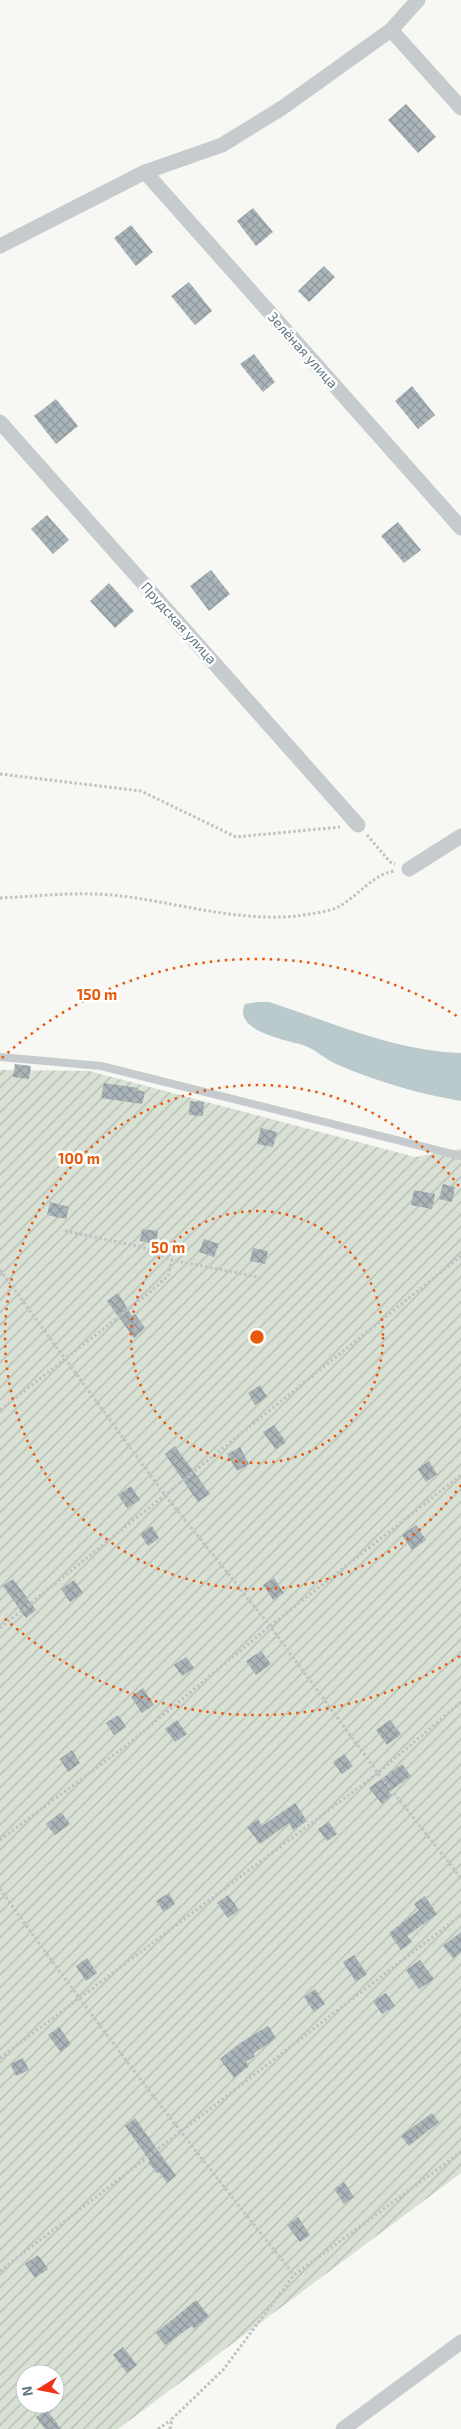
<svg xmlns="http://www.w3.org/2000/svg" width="461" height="2429" viewBox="0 0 461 2429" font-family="'Exo 2',sans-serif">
	<defs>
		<pattern id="garden-furrows" width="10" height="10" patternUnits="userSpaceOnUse" patternTransform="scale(1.25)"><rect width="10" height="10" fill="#d9e0d4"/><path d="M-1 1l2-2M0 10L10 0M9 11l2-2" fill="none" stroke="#b3bab1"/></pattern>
		<pattern id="building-cross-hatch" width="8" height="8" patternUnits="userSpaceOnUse" patternTransform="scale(1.25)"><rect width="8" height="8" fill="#aab5b9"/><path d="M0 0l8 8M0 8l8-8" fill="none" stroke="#8e989c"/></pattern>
	</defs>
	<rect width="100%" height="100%" fill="#f7f7f3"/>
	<!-- garden -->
	<path fill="url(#garden-furrows)" fill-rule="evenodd" d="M0 1070 89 1071 415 1157 461 1149V2173L118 2429H0ZM25 2374H55V2404H25Z"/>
	<!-- water -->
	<path fill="#bacacc" d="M258 1002H269C331 1022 395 1051 461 1053V1101C419 1094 375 1081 336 1064 325 1059 315 1049 303 1045 287 1040 232 1031 245 1004Z"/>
	<!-- building -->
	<g fill="url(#building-cross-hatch)">
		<polygon points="406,104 436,137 418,153 388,120"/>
		<polygon points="253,208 273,232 256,246 237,221"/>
		<polygon points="131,225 153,252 136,266 114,238"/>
		<polygon points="324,266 335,277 309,302 298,291"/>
		<polygon points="189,282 212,311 195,325 171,296"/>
		<polygon points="254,354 275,382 263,392 240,364"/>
		<polygon points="412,386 435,415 418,429 395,401"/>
		<polygon points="56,399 78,426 56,444 34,416"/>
		<polygon points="47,515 69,540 53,554 31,529"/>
		<polygon points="398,522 421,550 404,563 381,536"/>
		<polygon points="211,570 230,594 209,611 190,586"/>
		<polygon points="109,583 134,611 115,628 90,601"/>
		<polygon points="15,1064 31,1066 29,1079 13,1077"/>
		<polygon points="104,1083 138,1088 138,1090 145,1092 142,1104 101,1098"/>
		<polygon points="190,1101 204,1102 203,1116 189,1115"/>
		<polygon points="261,1128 277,1132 273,1147 257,1144"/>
		<polygon points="443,1184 455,1187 452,1202 439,1199"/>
		<polygon points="414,1190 435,1194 432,1209 411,1205"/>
		<polygon points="50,1202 69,1207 66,1219 47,1215"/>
		<polygon points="142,1229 158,1231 156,1244 140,1241"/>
		<polygon points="204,1239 219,1244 214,1257 199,1252"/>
		<polygon points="253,1248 268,1251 265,1264 250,1261"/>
		<polygon points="118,1293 132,1316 135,1314 145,1328 134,1338 107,1301"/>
		<polygon points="260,1385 267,1397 255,1405 248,1393"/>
		<polygon points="274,1425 286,1442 276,1450 263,1432"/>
		<polygon points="175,1446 210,1494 198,1502 165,1454"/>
		<polygon points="240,1447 249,1464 237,1471 227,1454"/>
		<polygon points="429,1461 437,1474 426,1482 418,1469"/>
		<polygon points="131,1486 140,1500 127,1508 118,1495"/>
		<polygon points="416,1525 426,1540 412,1550 402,1535"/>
		<polygon points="152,1526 159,1538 148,1546 140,1534"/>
		<polygon points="274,1578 284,1593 273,1600 263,1585"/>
		<polygon points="13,1579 36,1610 26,1618 3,1586"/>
		<polygon points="74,1580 83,1593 70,1602 61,1589"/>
		<polygon points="261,1651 271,1664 256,1675 246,1661"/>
		<polygon points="186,1657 194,1668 182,1676 174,1665"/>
		<polygon points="143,1688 154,1705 142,1713 131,1697"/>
		<polygon points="118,1715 126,1727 114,1735 106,1723"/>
		<polygon points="177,1720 187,1734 175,1742 165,1729"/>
		<polygon points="390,1720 401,1734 387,1745 376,1730"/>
		<polygon points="72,1750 80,1763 68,1772 60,1759"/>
		<polygon points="344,1754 353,1766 342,1774 333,1762"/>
		<polygon points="402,1764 411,1776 389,1792 392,1795 382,1804 369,1788"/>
		<polygon points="295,1803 307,1821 293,1830 289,1823 260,1844 247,1827 258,1819 262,1826"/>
		<polygon points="61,1812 70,1824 55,1835 46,1824"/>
		<polygon points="329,1822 337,1834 327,1841 318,1829"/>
		<polygon points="169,1893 175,1904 164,1912 156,1901"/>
		<polygon points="228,1895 239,1910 228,1918 217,1903"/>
		<polygon points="425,1896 437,1914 407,1936 412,1942 401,1950 389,1933 419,1910 414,1904"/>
		<polygon points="461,1932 461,1952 453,1958 443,1946"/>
		<polygon points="354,1955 367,1974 356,1982 343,1962"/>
		<polygon points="87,1958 97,1973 86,1981 76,1966"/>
		<polygon points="420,1960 434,1979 419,1989 406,1970"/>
		<polygon points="315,1989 325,2004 314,2012 304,1997"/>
		<polygon points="386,1993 395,2006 382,2014 373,2001"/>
		<polygon points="268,2026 276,2038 253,2054 255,2056 246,2062 249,2066 234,2078 220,2059 240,2043"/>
		<polygon points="59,2027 71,2044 61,2052 48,2035"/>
		<polygon points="23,2058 29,2070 16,2076 10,2064"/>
		<polygon points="432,2113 439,2122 409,2146 401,2136"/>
		<polygon points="135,2118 176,2176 167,2183 159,2172 157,2173 148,2162 150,2161 125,2126"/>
		<polygon points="344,2182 354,2197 344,2204 334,2189"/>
		<polygon points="298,2217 310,2235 300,2242 287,2225"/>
		<polygon points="38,2255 48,2269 35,2278 25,2264"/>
		<polygon points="196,2300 209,2316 194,2329 192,2326 165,2345 156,2333"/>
		<polygon points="123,2347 137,2365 127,2373 113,2355"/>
		<polygon points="47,2410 61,2429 45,2429 36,2417"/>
	</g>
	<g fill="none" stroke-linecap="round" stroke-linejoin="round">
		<!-- path -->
		<g stroke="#bfc2c4" stroke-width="3" stroke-dasharray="2.5 2.5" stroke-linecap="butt">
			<polyline points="0,774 141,791 236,837 340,827"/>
			<polyline points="367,835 390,862 395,864"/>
			<path d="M0 898C40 896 81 891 121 896 179 903 238 922 297 916 309 914 328 912 338 907 357 897 374 873 395 871"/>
			<polyline points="65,1231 142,1247 172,1260 263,1278"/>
			<polyline points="0,1270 165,1495 270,1626 378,1773 461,1878"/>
			<polyline points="0,1410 149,1293 168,1276 172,1260"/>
			<polyline points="0,1628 461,1256"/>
			<polyline points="0,1840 127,1745 270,1626 461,1475"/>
			<path d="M0 1889C94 2021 193 2149 294 2275"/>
			<polyline points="0,2058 378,1773 461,1702"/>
			<polyline points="0,2271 461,1915"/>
			<polyline points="158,2429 171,2420"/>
			<polyline points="170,2429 172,2419 223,2370 294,2275 461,2152"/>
		</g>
		<!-- service -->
		<polyline stroke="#c6cbcd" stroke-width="8" points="0,1057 101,1066 461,1156"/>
		<!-- minor -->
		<g stroke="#c6cbcd" stroke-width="15">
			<polyline points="391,30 461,108"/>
			<polyline points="145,172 461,528"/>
			<polyline points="0,246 145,172 222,145 282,108 391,30 418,0"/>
			<polyline points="0,422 358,825"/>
			<polyline points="409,869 461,836"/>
			<polyline points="343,2429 461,2342"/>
		</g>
	</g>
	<!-- distance rings -->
	<g fill="none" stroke="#e8590c" stroke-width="2.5" stroke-dasharray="2.5 5">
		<circle cx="257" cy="1337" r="126"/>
		<path d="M461 1485A252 252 0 1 1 461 1189"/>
		<path d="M460 1656A378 378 0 0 1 2 1616M2 1058A378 378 0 0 1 460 1018"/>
	</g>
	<g text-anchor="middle" stroke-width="5" stroke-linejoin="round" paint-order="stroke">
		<!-- street labels -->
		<g font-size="14" fill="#5f7681" stroke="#fff">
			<text transform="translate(303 350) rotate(48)" y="5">Зелёная улица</text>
			<text transform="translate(179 623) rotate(48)" y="5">Прудская улица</text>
		</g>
	</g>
	<circle cx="257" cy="1337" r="8" fill="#e8590c" stroke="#fff" stroke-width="2.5"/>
	<g font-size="15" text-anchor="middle" font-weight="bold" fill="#e8590c" stroke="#fff" stroke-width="5" stroke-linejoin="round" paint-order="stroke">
		<text x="97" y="1000">150 m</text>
		<text x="79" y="1164">100 m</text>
		<text x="168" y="1253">50 m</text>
	</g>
	<!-- north arrow -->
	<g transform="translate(40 2389) rotate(260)"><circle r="24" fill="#ffffff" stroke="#bfc8cd"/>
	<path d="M0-4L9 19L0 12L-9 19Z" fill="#f33217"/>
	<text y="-8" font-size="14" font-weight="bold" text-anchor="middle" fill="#5f7681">N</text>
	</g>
</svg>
